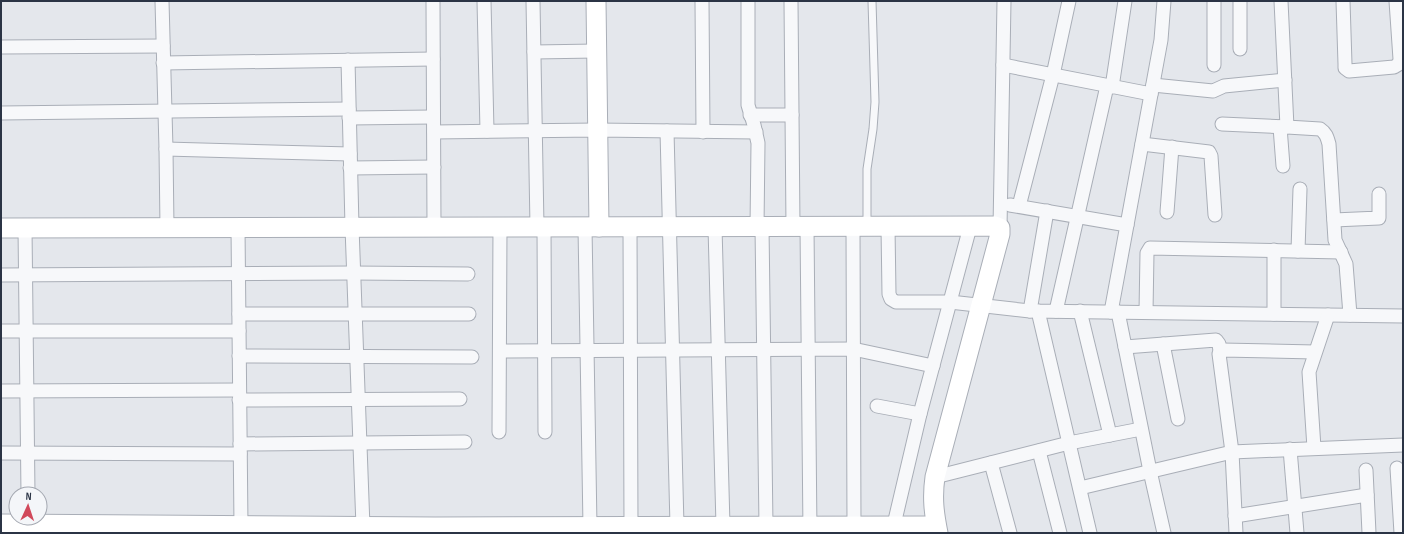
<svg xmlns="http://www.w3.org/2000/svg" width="1404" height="534" viewBox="0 0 1404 534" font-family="'Sofia Sans Condensed',sans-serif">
	<rect width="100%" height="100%" fill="#e4e7ec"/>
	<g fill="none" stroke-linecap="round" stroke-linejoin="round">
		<!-- lane casing -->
		<g stroke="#a9aeb7" stroke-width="9">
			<polyline id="lane" points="867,225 867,169 873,129 875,102 872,1"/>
		</g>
		<!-- street casing -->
		<g stroke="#a9aeb7" stroke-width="15">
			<g id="street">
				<polyline points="162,1 166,149 167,228"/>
				<polyline points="433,1 434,227"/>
				<polyline points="484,1 487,131"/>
				<polyline points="533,1 537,227"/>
				<polyline points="702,1 703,132"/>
				<polyline points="748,1 748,105 754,125 758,143 757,227"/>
				<polyline points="791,1 793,227"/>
				<polyline points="1240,1 1240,49"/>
				<path d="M1281 1 1287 127 1320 129C1326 133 1327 137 1329 144L1335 240 1346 264 1350 315"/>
				<polyline points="1343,1 1345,64 1345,68 1349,71 1394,67 1399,64 1400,59 1396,1"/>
				<polyline points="1,47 163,46"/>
				<polyline points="534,52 596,51"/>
				<polyline points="348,60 352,227 363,527"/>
				<polyline points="163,63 433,59"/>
				<polyline points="1003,65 1151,94"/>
				<polyline points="1214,65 1214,1"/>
				<polyline points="1153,85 1213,91 1224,86 1285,80"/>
				<polyline points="1112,87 1125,1"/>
				<polyline points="1,113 349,109"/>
				<polyline points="750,115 792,115"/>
				<polyline points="349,118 433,117"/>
				<polyline points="1222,124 1287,127"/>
				<polyline points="1280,127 1283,166"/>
				<polyline points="667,131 677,526"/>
				<polyline points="434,132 597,130 756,132"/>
				<polyline points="1142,144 1209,152 1211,156 1215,215"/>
				<polyline points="166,149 350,154"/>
				<polyline points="350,168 434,167"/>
				<polyline points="1010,205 1127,225"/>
				<polyline points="1019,206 1053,75 1069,1"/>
				<polyline points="1167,212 1172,147"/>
				<polyline points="1334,220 1379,218 1379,194"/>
				<polyline points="544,227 545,432"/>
				<polyline points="585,227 590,527"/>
				<polyline points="630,227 631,527"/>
				<polyline points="715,227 723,526"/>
				<polyline points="762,227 766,526"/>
				<polyline points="807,227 810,533"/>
				<polyline points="853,227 854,526"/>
				<polyline points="888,227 889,294 891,299 896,302 950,302 1030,311 1403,316"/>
				<polyline points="25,228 28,494"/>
				<polyline points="238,228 241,526"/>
				<polyline points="1000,228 1004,1"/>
				<polyline points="1274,250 1274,314"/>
				<polyline points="1298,251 1300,189"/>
				<polyline points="1,275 353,273 468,274"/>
				<polyline points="1030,311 1047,211"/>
				<polyline points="1038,311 1090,533"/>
				<polyline points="1056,311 1107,86"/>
				<polyline points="1080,311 1110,435"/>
				<polyline points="1111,312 1161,40 1164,1"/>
				<polyline points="1118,312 1150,471 1164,533"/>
				<polyline points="1146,312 1147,253 1150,248 1341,252"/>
				<polyline points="239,314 469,314"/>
				<polyline points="1,331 239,331"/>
				<polyline points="1163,344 1178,419"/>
				<polyline points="1125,347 1216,340 1219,344 1220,351"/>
				<polyline points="500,351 853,349 933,366"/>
				<polyline points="239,356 472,357"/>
				<polyline points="1,391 239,390"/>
				<polyline points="239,400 460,399"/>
				<polyline points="877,406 920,414"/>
				<polyline points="499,432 500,227"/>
				<polyline points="240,444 465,442"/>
				<polyline points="1314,448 1309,372 1328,315"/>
				<polyline points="1290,449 1297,533"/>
				<polyline points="1039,451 1060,533"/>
				<polyline points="1,453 240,454"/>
				<polyline points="991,463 1010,533"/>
				<polyline points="1397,468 1401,533"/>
				<polyline points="1366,470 1369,533"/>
				<polyline points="935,477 1069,443 1141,429"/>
				<polyline points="1080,488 1232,452 1403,445"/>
				<polyline points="1235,516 1367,495"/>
				<polyline points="892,533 920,414 970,227"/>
				<polyline points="1236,533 1232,452 1219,354 1222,350 1315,352"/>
			</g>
		</g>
		<!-- secondary casing -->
		<g stroke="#a9aeb7" stroke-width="21">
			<g id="secondary">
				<polyline points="596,1 599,227"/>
				<path d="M1 228 995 226 1000 228V234L935 477C932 498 934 513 938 533"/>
				<polyline points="1,524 435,527 936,526"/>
			</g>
		</g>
		<!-- lane -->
		<use href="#lane" stroke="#f7f8fa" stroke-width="7"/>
		<!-- street -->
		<use href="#street" stroke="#f7f8fa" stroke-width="13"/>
		<!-- secondary -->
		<use href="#secondary" stroke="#fff" stroke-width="19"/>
	</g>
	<!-- border -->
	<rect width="1404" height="534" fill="none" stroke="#2b3445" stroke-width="4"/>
	<!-- north arrow -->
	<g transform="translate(28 506) rotate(3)"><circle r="19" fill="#f4f6f9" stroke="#a4a8b1"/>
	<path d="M0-3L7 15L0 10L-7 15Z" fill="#d1495b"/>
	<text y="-6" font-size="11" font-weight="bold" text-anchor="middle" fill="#2b3445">N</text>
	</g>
</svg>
